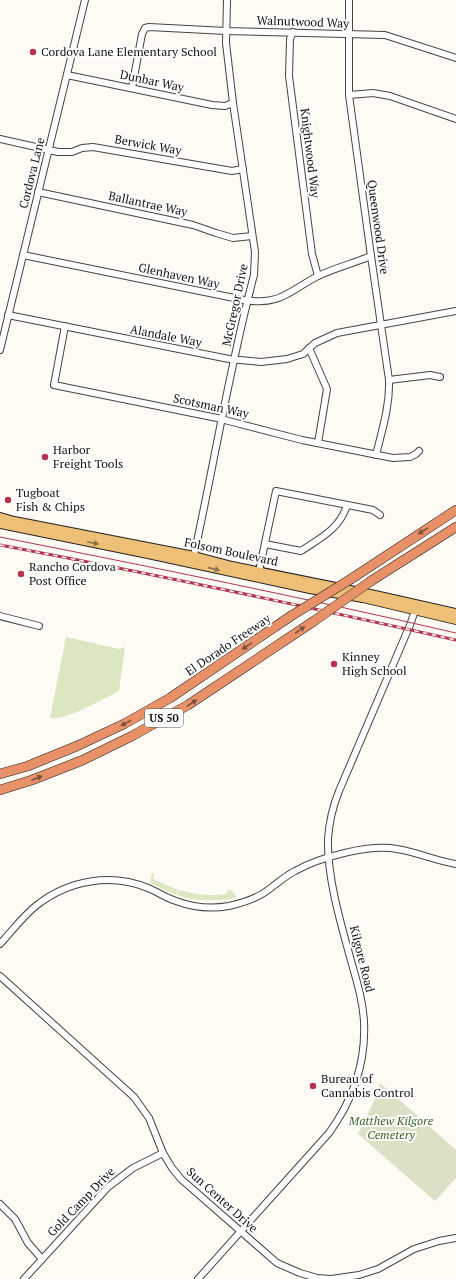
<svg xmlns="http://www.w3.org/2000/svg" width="456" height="1279" viewBox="0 0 456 1279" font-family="'PT Serif',serif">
	<rect width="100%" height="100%" fill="#fefbf5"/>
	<!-- green -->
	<g fill="#dae7c0">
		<path d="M66 637 119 649 125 647 119 691C101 700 68 720 50 718Z"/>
		<polygon points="152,873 154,875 153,879 178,890 176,895 150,883"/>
		<path d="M179 890C195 895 210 896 227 894V891L231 890 236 896V898C216 901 197 902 177 895Z"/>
	</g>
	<!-- cemetery -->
	<polygon fill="#dbe0c6" points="380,1083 456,1150 456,1178 435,1201 358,1134 374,1101"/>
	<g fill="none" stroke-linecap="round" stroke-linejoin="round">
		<!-- minor casing -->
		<g stroke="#444" stroke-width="8">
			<g id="minor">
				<path d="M349 0V95L371 256 389 380C390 406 382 430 376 455"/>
				<polyline points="293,32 290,39 289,76 312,254 318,276"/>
				<polyline points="67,75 212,105 225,106 233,103"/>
				<polyline points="132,88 142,34 145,28 149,27 226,31 385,35 456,58"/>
				<polyline points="349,95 373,93 390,96 456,119"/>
				<polyline points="0,139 58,152 72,152 82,148 93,147 232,171 243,169"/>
				<polyline points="38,192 193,225 216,233 233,238 252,236"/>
				<path d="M23 255 244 300C280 306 289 291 318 276 335 268 354 263 371 256"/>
				<polyline points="8,315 229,359 261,362 287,359 303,354 315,343 337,333 456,311"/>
				<polyline points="65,326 54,385 217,418 302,440 393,458 410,457 416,454 419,451"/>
				<polyline points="309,348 327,389 318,443"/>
				<polyline points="0,350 85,0"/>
				<polyline points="389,380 430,375 440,377"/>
				<path d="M265 544 301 551C320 538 340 529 347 505"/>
				<path d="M193 560C214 465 229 369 254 275L255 252 233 103 226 43 227 0"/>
				<polyline points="258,576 276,491 373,510 380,515"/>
				<polyline points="0,616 39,626"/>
				<path d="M0 944C12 931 23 916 37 905 69 880 111 873 148 888 158 892 166 898 176 901 192 907 212 909 229 906 242 903 258 898 268 890 278 883 285 876 295 871 320 857 369 844 397 849 417 852 436 861 456 864"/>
				<polyline points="0,976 134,1097 149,1118 163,1153 172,1168 181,1179 277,1263 300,1273 317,1278 331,1279 359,1275 378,1269 414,1249 439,1241 456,1238"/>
				<polyline points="0,1204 15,1219 28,1243 42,1259"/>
				<polyline points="24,1279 108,1187 133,1168 163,1153"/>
				<path d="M198 1279 329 1133C353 1100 366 1063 364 1022 363 1000 356 979 350 957 340 921 327 876 328 839 329 823 333 806 339 791L410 625 416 608"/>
			</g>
		</g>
		<!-- major casing -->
		<g stroke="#222" stroke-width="10">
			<g id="major">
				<polyline points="0,517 14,521 194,556 232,566 375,595 456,613"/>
				<polyline points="0,524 148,554 310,589 363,598 456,620"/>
			</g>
		</g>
		<!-- highway casing -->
		<g stroke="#222" stroke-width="10">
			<g id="highway">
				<polyline points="351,579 456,510"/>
				<polyline points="371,581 456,527"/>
				<polyline points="0,774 28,766 77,746 124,724 170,698 291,616"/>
				<polyline points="0,790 32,780 83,760 132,736 188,705 314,621"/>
			</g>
		</g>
		<!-- minor -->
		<use href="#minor" stroke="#fff" stroke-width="6"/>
		<!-- major -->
		<use href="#major" stroke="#edbf77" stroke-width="8"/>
		<!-- highway -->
		<use href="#highway" stroke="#e89169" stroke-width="9"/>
		<!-- tram -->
		<path stroke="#b6334c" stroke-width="1" d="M0 537C152 567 305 598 456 633"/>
		<!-- rail casing -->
		<g stroke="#b6334c" stroke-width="3">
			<path id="rail" d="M0 545C153 574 305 606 456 640"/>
		</g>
		<!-- rail -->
		<use href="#rail" stroke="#fff" stroke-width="1.5" stroke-dasharray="4.5" stroke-linecap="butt"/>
		<!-- highway-bridge casing -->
		<g stroke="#222" stroke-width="10" stroke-linecap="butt">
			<g id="highway-bridge">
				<polyline points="291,616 351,579"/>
				<polyline points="314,621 371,581"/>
			</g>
		</g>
		<!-- highway-bridge -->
		<use href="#highway-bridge" stroke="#e89169" stroke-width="9"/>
	</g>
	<!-- one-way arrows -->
	<defs><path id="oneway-solid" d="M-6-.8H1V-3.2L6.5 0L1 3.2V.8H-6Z"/></defs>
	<g fill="#7c513d">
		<use href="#oneway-solid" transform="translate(423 531) rotate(148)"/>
		<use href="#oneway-solid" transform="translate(300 630) rotate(-34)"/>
		<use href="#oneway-solid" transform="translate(247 646) rotate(146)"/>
		<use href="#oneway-solid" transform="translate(192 703) rotate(-33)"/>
		<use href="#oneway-solid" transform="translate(126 723) rotate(152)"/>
		<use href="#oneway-solid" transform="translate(37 778) rotate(-21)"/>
	</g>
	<g fill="#8a7149">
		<use href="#oneway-solid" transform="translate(93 543) rotate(12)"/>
		<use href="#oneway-solid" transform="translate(214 569) rotate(13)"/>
	</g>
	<!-- markers -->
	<g fill="#b6334c" stroke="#fff" stroke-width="1.5">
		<circle cx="33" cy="52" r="4"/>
		<circle cx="45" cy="457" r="4"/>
		<circle cx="8" cy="500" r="4"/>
		<circle cx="21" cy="574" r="4"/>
		<circle cx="334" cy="664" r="4"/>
		<circle cx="313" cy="1086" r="4"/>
	</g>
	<g text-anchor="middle" stroke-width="4" stroke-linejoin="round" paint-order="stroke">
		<!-- shield labels -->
		<rect fill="#fff" stroke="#585858" stroke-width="1" x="145" y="709" width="38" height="18" rx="3"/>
		<g font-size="11" font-weight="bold" fill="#111">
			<text x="164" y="722">US 50</text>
		</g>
		<!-- street labels -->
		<g font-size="12" fill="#111" stroke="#fff">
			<text transform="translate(303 22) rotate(2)" y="4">Walnutwood Way</text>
			<text transform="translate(152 81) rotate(12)" y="4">Dunbar Way</text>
			<text transform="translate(148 145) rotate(10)" y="4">Berwick Way</text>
			<text transform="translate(310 153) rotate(83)" y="4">Knightwood Way</text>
			<text transform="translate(32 173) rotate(-76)" y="4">Cordova Lane</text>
			<text transform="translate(148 204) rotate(12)" y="4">Ballantrae Way</text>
			<text transform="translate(378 227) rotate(82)" y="4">Queenwood Drive</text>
			<text transform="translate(179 276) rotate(12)" y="4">Glenhaven Way</text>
			<text transform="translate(235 305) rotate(-78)" y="4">McGregor Drive</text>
			<text transform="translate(166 336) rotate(11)" y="4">Alandale Way</text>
			<text transform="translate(211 406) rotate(12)" y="4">Scotsman Way</text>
			<text transform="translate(231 552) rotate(12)" y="4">Folsom Boulevard</text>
			<text transform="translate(228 645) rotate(-34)" y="4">El Dorado Freeway</text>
			<text transform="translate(362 959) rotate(76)" y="4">Kilgore Road</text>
			<text transform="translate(222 1200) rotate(42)" y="4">Sun Center Drive</text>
			<text transform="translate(81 1202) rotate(-46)" y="4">Gold Camp Drive</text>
		</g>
		<!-- poi labels -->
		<g font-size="12" fill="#111" stroke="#fff" text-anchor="start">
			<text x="41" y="56">Cordova Lane Elementary School</text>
			<text x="53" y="454">Harbor<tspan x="53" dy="14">Freight Tools</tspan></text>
			<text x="16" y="497">Tugboat<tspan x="16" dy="14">Fish &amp; Chips</tspan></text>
			<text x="29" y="571">Rancho Cordova<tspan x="29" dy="14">Post Office</tspan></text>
			<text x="342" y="661">Kinney<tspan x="342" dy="14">High School</tspan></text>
			<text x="321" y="1083">Bureau of<tspan x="321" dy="14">Cannabis Control</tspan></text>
		</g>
		<!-- park labels -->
		<g font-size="12" font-style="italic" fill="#3b6425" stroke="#fff">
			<text x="391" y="1125">Matthew Kilgore<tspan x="391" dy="14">Cemetery</tspan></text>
		</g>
	</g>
</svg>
